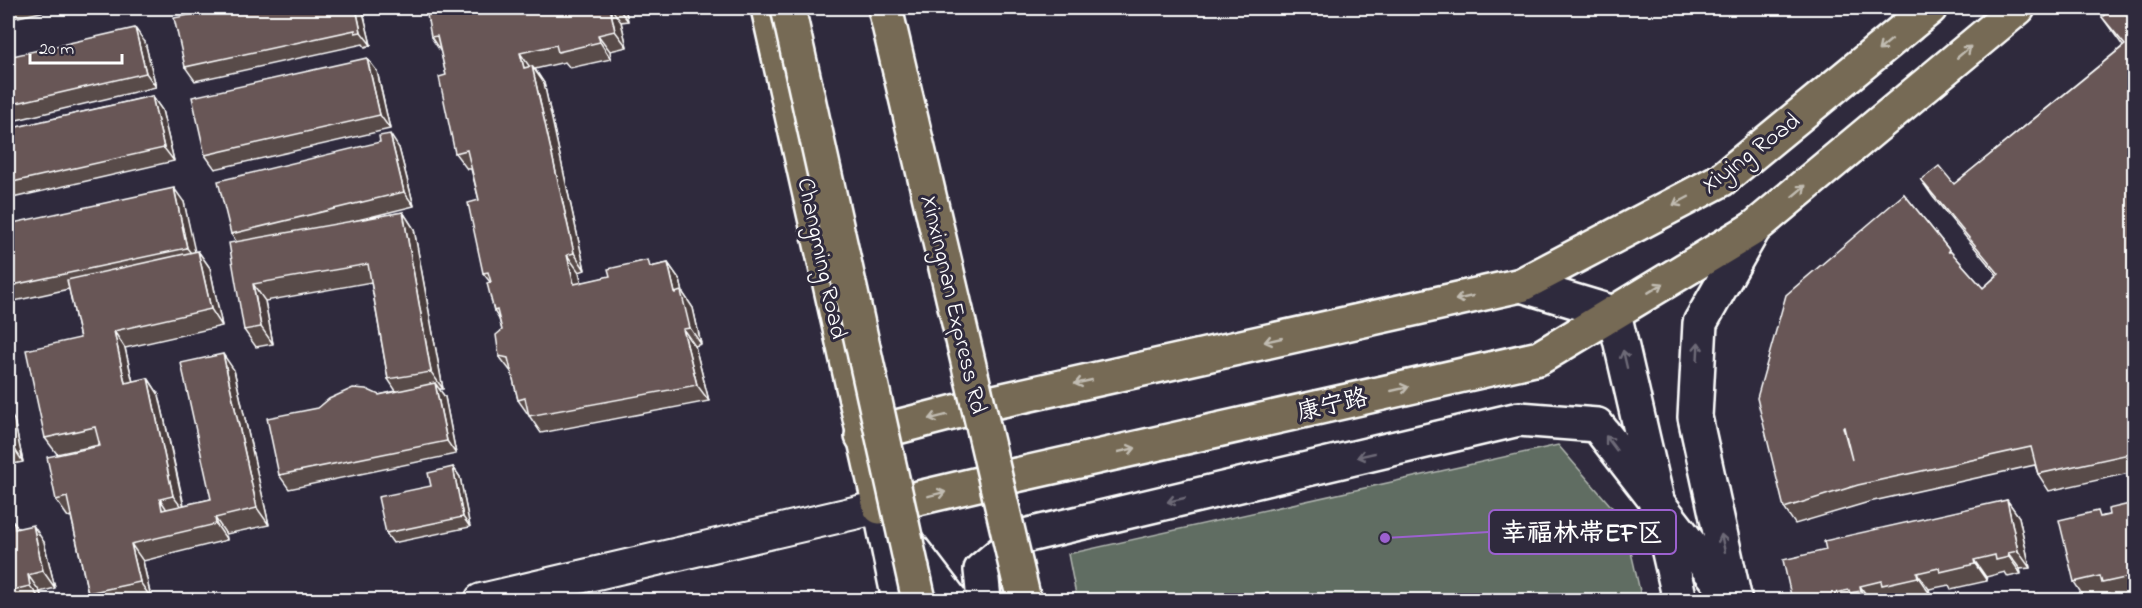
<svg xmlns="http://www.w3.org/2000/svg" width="2142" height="608" viewBox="0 0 2142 608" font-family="'Indie Flower','LXGW WenKai TC',sans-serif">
	<rect width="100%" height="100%" fill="#2f2a3d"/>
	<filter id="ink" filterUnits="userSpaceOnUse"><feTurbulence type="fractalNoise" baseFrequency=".0167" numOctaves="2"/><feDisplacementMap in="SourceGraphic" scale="12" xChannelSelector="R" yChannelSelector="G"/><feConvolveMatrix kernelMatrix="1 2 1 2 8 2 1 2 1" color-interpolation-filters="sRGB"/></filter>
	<g filter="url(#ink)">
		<!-- green -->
		<polygon fill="#616d62" stroke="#b0b6b0" stroke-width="1.5" points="1558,445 1624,521 1642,600 1077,600 1068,554"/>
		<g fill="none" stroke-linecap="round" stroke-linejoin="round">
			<!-- street casing -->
			<g stroke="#fff" stroke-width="36">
				<polyline id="street" points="481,600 880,507"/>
			</g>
			<!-- secondary casing -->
			<g stroke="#fff" stroke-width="38">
				<g id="secondary">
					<polyline points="1521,285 1614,313 1680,600"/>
					<polyline points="880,507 899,600"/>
					<polyline points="903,537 951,600"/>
					<polyline points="1734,596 1695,417 1700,323 1754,228"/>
					<polyline points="984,600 981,570 1020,537 1519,419 1597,425 1733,600"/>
				</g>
			</g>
			<!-- primary casing -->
			<g stroke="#fff" stroke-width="38">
				<g id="primary">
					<polyline points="768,8 880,507 1012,476 1539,358 1754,228 2018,8"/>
					<polyline points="862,436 994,402 1521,285 1721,180 1930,8"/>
				</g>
			</g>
			<!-- street -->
			<use href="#street" stroke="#2f2a3d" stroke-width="32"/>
			<!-- secondary -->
			<use href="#secondary" stroke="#2f2a3d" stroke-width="33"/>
			<!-- primary -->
			<use href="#primary" stroke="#766a54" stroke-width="33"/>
			<!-- highway-bridge casing -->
			<g stroke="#fff" stroke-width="38" stroke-linecap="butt">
				<g id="highway-bridge">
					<polyline points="788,8 919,600"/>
					<polyline points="885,8 1024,600"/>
				</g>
			</g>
			<!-- highway-bridge -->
			<use href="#highway-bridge" stroke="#766a54" stroke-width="33"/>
		</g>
		<!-- wall -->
		<g fill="#594b4a" stroke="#fff" stroke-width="1.5">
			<polygon points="8,8 61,8 8,19"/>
			<polygon points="362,8 371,45 365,47 363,44 195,81 185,67"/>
			<polygon points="430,8 625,8 628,21 621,22 627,47 610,51 611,59 570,68 565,62 535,69 544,83 585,270 579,272 581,283 668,263 680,280 683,293 693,308 701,344 695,346 709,401 541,433 530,417 518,400 512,373 499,356 502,330 499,319 494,311 490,282 483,273 479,200 471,169 467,169 455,153 446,75 441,52 431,37 431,14"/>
			<polygon points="2134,8 2134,472 2049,491 2038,474 2035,465 1869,502 1795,524 1784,508 1904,194 1951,252 1983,288 1997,275 1933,197 1921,180 1954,184 2123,46 2102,17"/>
			<polygon points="145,42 156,87 8,122 8,57"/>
			<polygon points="377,71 390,129 215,169 205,155"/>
			<polygon points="152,96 162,110 174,161 8,199 8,129"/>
			<polygon points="399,148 414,206 354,221 403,212 414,229 443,389 439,389 445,397 456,454 289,489 279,475 379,395 396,391 388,379 371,282 265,301 273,344 256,347 244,330 236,241 231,234"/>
			<polygon points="184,202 194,252 198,251 210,268 222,326 125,348 133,382 148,378 159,395 184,505 211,499 234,370 269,525 226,534 227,540 143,561 151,598 142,600 93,600 88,593 71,516 68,517 56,500 99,445 57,454 45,438 80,338 69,289 10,302 8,299 8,224"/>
			<polygon points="8,411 14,420 23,462 8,465"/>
			<polygon points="453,467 460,477 470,527 393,543 386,533 431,486"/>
			<polygon points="2007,500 2019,517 2030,568 2020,569 2021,574 2008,577 2005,572 1986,577 1987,581 1951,589 1949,585 1929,589 1930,594 1901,600 1893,600 1892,598 1881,600 1792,600 1826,550"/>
			<polygon points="2134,503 2134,595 2114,600 2109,593 2085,599 2074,582 2102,516 2109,515"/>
			<polygon points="14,522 18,528 44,542 55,588 40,592 42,600 8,600 8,524"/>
		</g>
		<!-- shaded-wall -->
		<g fill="#493d3c" stroke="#fff" stroke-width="1.5">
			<polygon points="356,8 362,8 371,45 361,32"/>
			<polygon points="610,8 611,8 621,22 627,47 615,31"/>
			<polygon points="618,8 625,8 628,21"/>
			<polygon points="135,28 145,42 156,87 146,73"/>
			<polygon points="598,35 610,51 611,59 600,42"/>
			<polygon points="520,53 532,70 524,68"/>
			<polygon points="367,58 377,71 390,129 380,115"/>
			<polygon points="532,66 544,83 585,270 574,253"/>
			<polygon points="152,96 162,110 174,161 164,148"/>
			<polygon points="390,134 399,148 414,206 404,192"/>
			<polygon points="174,188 184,202 197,261 187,248"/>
			<polygon points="403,212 414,229 443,389 431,372"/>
			<polygon points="198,251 210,268 222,326 211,309"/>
			<polygon points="567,255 579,272 586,301 574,284"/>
			<polygon points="668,263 680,280 683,293 693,308 701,344 690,328 675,293"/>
			<polygon points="253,284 265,301 273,344 261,327"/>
			<polygon points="683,329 695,346 709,401 697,385"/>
			<polygon points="114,331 125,348 137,400 125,383"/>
			<polygon points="223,354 234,370 269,525 257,508"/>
			<polygon points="148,378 159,395 185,512 173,496"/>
			<polygon points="435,383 445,397 456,454 447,441"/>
			<polygon points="8,411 14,420 23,462 14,448 8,420"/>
			<polygon points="453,467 460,477 470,527 463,517"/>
			<polygon points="160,499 171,516 162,510"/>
			<polygon points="2007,500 2019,517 2030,568 2018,551"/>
			<polygon points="215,518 226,534 227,540 216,524"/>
			<polygon points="33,525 44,542 55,588 43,571"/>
			<polygon points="131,544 143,561 151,598 140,582"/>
			<polygon points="2008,553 2020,569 2021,574 2009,557"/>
			<polygon points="1974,560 1986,577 1987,581 1975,564"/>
			<polygon points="1917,573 1929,589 1930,594 1918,577"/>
			<polygon points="28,575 40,592 42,600 41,600 30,586"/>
			<polygon points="1860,586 1870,600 1868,600 1861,591"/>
			<polygon points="1268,592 1274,600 1270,600"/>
		</g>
		<!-- building -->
		<g fill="#685756" stroke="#fff" stroke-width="1.5" fill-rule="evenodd">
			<polygon points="223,8 356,8 361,32 355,33 355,30 185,67 174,18"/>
			<polygon points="430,8 610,8 615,31 598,35 600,42 558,52 556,45 520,53 524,68 532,66 574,253 567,255 574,284 610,276 608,269 648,260 650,267 668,263 675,293 681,291 690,328 683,329 697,385 529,416 525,398 518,400 508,358 499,356 496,335 502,330 497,310 494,311 487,283 491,282 488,272 483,273 468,203 479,200 467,150 455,153 439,77 446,75 437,36 431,37 427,15 431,14"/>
			<path d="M2113 8H2134V453L2038 474 2031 447 1858 485 1784 508 1757 398 1786 295 1904 194 1950 251 1948 252H1951L1983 288 1999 274 1921 180 1939 166 1954 184 2125 45 2102 17ZM1843 427H1844L1852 460Z"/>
			<polygon points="135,28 146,73 8,105 8,57"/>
			<polygon points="367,58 380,115 205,155 192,97"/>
			<polygon points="152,96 164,148 8,183 8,129"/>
			<polygon points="390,134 404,192 231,234 218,181 380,142 379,136"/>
			<polygon points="174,188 187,248 8,286 8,224"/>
			<polygon points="403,212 431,372 388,379 368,264 253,284 261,327 244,330 229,243"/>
			<polygon points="198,251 211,309 114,331 125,383 148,378 173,496 160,499 162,510 211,499 181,363 223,354 257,508 215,518 216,524 131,544 140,582 88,593 67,497 56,500 47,457 100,446 95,427 45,438 26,350 80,338 67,280"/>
			<polygon points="435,383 447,441 279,475 267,418 318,408 329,399 353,388 366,389 379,395"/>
			<polygon points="8,420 14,448 8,449"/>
			<polygon points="453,467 463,517 386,533 378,497 431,486 428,473"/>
			<polygon points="2007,500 2018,551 2008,553 2009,557 1996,560 1995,555 1974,560 1975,564 1940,572 1939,568 1917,573 1918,577 1882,585 1881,581 1860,586 1861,591 1850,593 1849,590 1835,593 1837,600 1792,600 1783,560 1826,550 1824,541"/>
			<polygon points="2134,503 2134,576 2102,583 2100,576 2074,582 2059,520 2098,511 2100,517 2109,515 2108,509"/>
			<polygon points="14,522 15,529 33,525 43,571 28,575 30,586 8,591 8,524"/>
			<polygon points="1268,592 1270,600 1245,600 1245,597"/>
		</g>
		<!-- one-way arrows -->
		<defs><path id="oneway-shaft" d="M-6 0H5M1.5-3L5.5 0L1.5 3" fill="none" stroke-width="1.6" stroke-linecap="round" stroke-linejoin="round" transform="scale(1.5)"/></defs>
		<g stroke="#c1bcb2">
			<use href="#oneway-shaft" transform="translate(1885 45) rotate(140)"/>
			<use href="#oneway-shaft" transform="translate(1964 52) rotate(-40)"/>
			<use href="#oneway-shaft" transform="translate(1799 191) rotate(-40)"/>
			<use href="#oneway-shaft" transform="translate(1681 201) rotate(152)"/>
			<use href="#oneway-shaft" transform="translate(1656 288) rotate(-31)"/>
			<use href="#oneway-shaft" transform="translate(1464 298) rotate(167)"/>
			<use href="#oneway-shaft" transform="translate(1273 340) rotate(167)"/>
			<use href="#oneway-shaft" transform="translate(1083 382) rotate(167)"/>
			<use href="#oneway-shaft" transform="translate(1400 389) rotate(-13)"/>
			<use href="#oneway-shaft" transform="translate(938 417) rotate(166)"/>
			<use href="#oneway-shaft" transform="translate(1127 450) rotate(-13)"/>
			<use href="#oneway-shaft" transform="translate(937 494) rotate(-14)"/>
		</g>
		<g stroke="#6d6a77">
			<use href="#oneway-shaft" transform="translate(1698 351) rotate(-87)"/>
			<use href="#oneway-shaft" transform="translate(1625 359) rotate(-103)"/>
			<use href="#oneway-shaft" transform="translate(1611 443) rotate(-127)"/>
			<use href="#oneway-shaft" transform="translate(1366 455) rotate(167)"/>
			<use href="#oneway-shaft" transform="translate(1176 500) rotate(167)"/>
			<use href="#oneway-shaft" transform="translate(1723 543) rotate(-102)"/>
		</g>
	</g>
	<g text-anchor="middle" stroke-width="6" stroke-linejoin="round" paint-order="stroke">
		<!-- street labels -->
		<g font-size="24" fill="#fff" stroke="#2f2a3d">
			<text transform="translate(1750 152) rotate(-37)" y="8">Xiying Road</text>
			<text transform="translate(823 258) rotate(78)" y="8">Changming Road</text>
			<text transform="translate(955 304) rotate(77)" y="8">Xinxingnan Express Rd</text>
			<text transform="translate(1332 404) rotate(-13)" y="8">康宁路</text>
		</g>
	</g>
	<!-- callouts -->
	<path fill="none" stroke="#9c61cf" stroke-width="2" d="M1385 538L1489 532"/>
	<circle fill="#9c61cf" stroke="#2f2a3d" stroke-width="2" cx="1385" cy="538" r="6"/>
	<rect fill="#2f2a3d" stroke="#9c61cf" stroke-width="2" x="1489" y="510" width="187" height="44" rx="6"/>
	<g font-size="26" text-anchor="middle" font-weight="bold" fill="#fff">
		<text x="1582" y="541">幸福林带EF区</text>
	</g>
	<!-- margin -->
	<rect width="2142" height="608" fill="none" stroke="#2f2a3d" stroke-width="30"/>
	<rect x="15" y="15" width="2112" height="578" fill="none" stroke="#fff" stroke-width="2" filter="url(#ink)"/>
	<!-- scale -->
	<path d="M30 54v9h92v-9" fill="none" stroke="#ffffff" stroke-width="3"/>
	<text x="39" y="54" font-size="18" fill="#ffffff" stroke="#2f2a3d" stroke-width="4.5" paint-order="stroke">20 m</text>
</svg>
